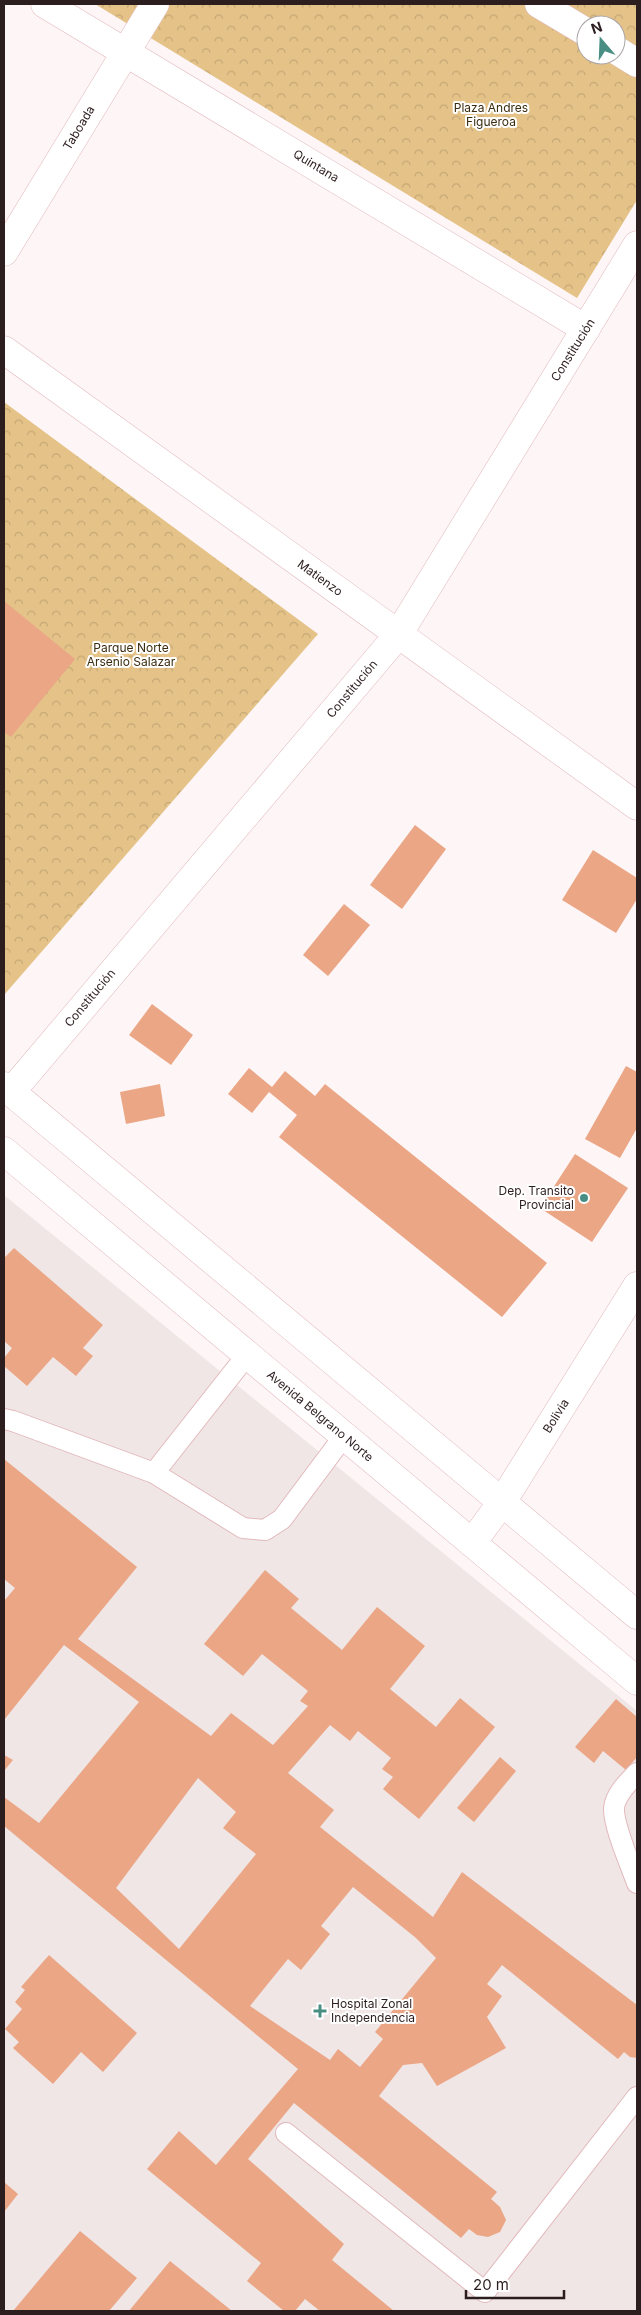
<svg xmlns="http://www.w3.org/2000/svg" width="641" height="2315" viewBox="0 0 641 2315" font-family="Inter,sans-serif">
	<defs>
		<pattern id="park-crowns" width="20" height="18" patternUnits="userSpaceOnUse" patternTransform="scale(1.25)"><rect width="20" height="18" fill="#e5c388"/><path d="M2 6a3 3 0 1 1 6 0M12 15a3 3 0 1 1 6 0" fill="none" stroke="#c5a775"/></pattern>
	</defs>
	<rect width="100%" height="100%" fill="#fef5f6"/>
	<!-- built -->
	<polygon fill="#f0e6e6" points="4,1195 637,1711 637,2311 4,2311"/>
	<!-- park -->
	<g fill="url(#park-crowns)" fill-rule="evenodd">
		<path d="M95 4H637V200L577 298ZM586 25H616V55H586Z"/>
		<polygon points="4,402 318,634 4,995"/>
	</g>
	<!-- building -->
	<g fill="#eaa685" fill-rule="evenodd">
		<polygon points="4,601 75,659 11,737 4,732"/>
		<polygon points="415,825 446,849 402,909 370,885"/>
		<polygon points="593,850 637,878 637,899 616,933 562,900"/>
		<polygon points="344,904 370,925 328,976 303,955"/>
		<polygon points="152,1004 193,1035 171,1065 129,1035"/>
		<polygon points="626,1066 637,1072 637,1128 620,1158 585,1139"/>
		<polygon points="249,1068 272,1087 285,1071 315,1096 325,1084 547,1263 502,1317 279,1137 297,1115 269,1092 252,1113 228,1094"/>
		<polygon points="160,1084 165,1116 126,1124 120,1092"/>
		<polygon points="575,1154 628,1188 592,1242 540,1208"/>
		<polygon points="14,1248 103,1325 83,1348 93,1356 76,1376 53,1357 27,1386 4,1366 4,1358 12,1348 4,1341 4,1256 5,1257"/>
		<path d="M4 1459 137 1567 78 1639 211 1736 231 1713 273 1745 308 1706 300 1701 308 1691 262 1654 243 1676 204 1644 265 1570 299 1599 291 1608 342 1650 377 1607 425 1646 390 1689 436 1727 460 1698 495 1727 419 1819 383 1789 393 1777 382 1769 391 1758 358 1731 350 1741 330 1725 288 1773 334 1810 320 1827 433 1917 462 1872 637 2005V2058L630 2057 624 2052 618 2059 502 1965 487 1984 502 1996 487 2017 506 2048 437 2086 422 2063 403 2065 379 2096 497 2192 491 2199 500 2207 506 2220 500 2232 488 2237 477 2235 469 2229 461 2238 294 2103 248 2159 344 2244 332 2260 394 2311H320L305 2299 295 2311H284L247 2281 261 2263 147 2169 179 2131 216 2165 298 2069 4 1826V1797L39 1823 139 1702 64 1645 4 1720V1601L15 1588 4 1579ZM198 1778 236 1812 223 1828 256 1854 179 1949 116 1888ZM353 1887 416 1938 436 1958 375 2032 383 2039 360 2067 338 2049 330 2060 250 2006 288 1959 301 1970 330 1934 321 1926Z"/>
		<polygon points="616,1699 637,1717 637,1757 626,1770 603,1751 594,1763 575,1747"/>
		<polygon points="4,1755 13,1760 4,1771"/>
		<polygon points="500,1757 516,1771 474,1822 457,1808"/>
		<polygon points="49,1955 137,2033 103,2072 81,2052 53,2084 13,2048 19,2042 5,2029 22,2009 15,2002 25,1990 21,1987"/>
		<polygon points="4,2182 18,2194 4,2212"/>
		<polygon points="80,2231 137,2278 109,2311 13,2311"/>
		<polygon points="170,2261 232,2311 129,2311"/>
	</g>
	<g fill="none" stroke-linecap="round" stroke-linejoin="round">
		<!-- service casing -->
		<g stroke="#e2b9bc" stroke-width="22">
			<g id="service">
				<polyline points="4,1419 13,1421 154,1473 243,1528 265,1530 282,1519 344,1436"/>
				<polyline points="154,1473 247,1355"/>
				<path d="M637 1773C628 1782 615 1795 614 1808 613 1825 631 1866 637 1883"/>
				<polyline points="286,2133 485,2292 637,2097"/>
			</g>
		</g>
		<!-- minor casing -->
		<g stroke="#e2b9bc" stroke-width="29">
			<g id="minor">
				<polyline points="45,4 586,329"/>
				<polyline points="539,4 586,32"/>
				<polyline points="616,50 637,63"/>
				<polyline points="4,252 155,4"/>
				<polyline points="4,350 637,806"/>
				<polyline points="11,1092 398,635 637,245"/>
				<polyline points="472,1543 502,1502 637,1286"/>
			</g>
		</g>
		<!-- primary casing -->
		<g stroke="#e2b9bc" stroke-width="29">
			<g id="primary">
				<polyline points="4,1086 637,1615"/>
				<polyline points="4,1151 637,1681"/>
			</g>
		</g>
		<!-- service -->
		<use href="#service" stroke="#fff" stroke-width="20"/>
		<!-- minor -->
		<use href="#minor" stroke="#fff" stroke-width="28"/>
		<!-- primary -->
		<use href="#primary" stroke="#fff" stroke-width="28"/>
	</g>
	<!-- markers -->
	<g fill="#498e83" stroke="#fff" stroke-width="2">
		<circle cx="584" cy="1198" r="5"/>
		<path d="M317.5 2003.5h5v5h5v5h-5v5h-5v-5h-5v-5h5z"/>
	</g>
	<g text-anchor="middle" stroke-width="4" stroke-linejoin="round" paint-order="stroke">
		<!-- park labels -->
		<g font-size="12" fill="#3c2c0f" stroke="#fff">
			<text x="491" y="112">Plaza Andres<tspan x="491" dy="14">Figueroa</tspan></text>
			<text x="131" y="652">Parque Norte<tspan x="131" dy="14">Arsenio Salazar</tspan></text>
		</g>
		<!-- street labels -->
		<g font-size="12" fill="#2c1d1f" stroke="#fff">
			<text transform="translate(79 128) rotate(-59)" y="4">Taboada</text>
			<text transform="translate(316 166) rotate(31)" y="4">Quintana</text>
			<text transform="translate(573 350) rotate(-58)" y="4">Constitución</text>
			<text transform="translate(320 578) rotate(36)" y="4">Matienzo</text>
			<text transform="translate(352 689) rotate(-50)" y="4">Constitución</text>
			<text transform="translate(90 998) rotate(-50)" y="4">Constitución</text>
			<text transform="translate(320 1416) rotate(40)" y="4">Avenida Belgrano Norte</text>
			<text transform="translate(556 1416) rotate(-58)" y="4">Bolivia</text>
		</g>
		<!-- poi labels -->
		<g font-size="12" fill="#2c1d1f" stroke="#fff" text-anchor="end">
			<text x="574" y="1195">Dep. Transito<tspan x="574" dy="14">Provincial</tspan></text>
			<text x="331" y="2008" text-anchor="start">Hospital Zonal<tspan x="331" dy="14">Independencia</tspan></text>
		</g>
	</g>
	<!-- border -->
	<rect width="641" height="2315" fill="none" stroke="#2c1d1f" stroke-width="10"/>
	<!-- north arrow -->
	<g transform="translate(601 40) rotate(341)"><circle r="24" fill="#ffffff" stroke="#aba5a5"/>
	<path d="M0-4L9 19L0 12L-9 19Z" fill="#498e83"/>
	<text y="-8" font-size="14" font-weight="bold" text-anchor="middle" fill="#2c1d1f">N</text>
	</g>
	<!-- scale -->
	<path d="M466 2290v8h98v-8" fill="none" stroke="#2c1d1f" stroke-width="2.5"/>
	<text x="473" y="2290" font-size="15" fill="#2c1d1f" stroke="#ffffff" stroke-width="4" paint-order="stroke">20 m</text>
</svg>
